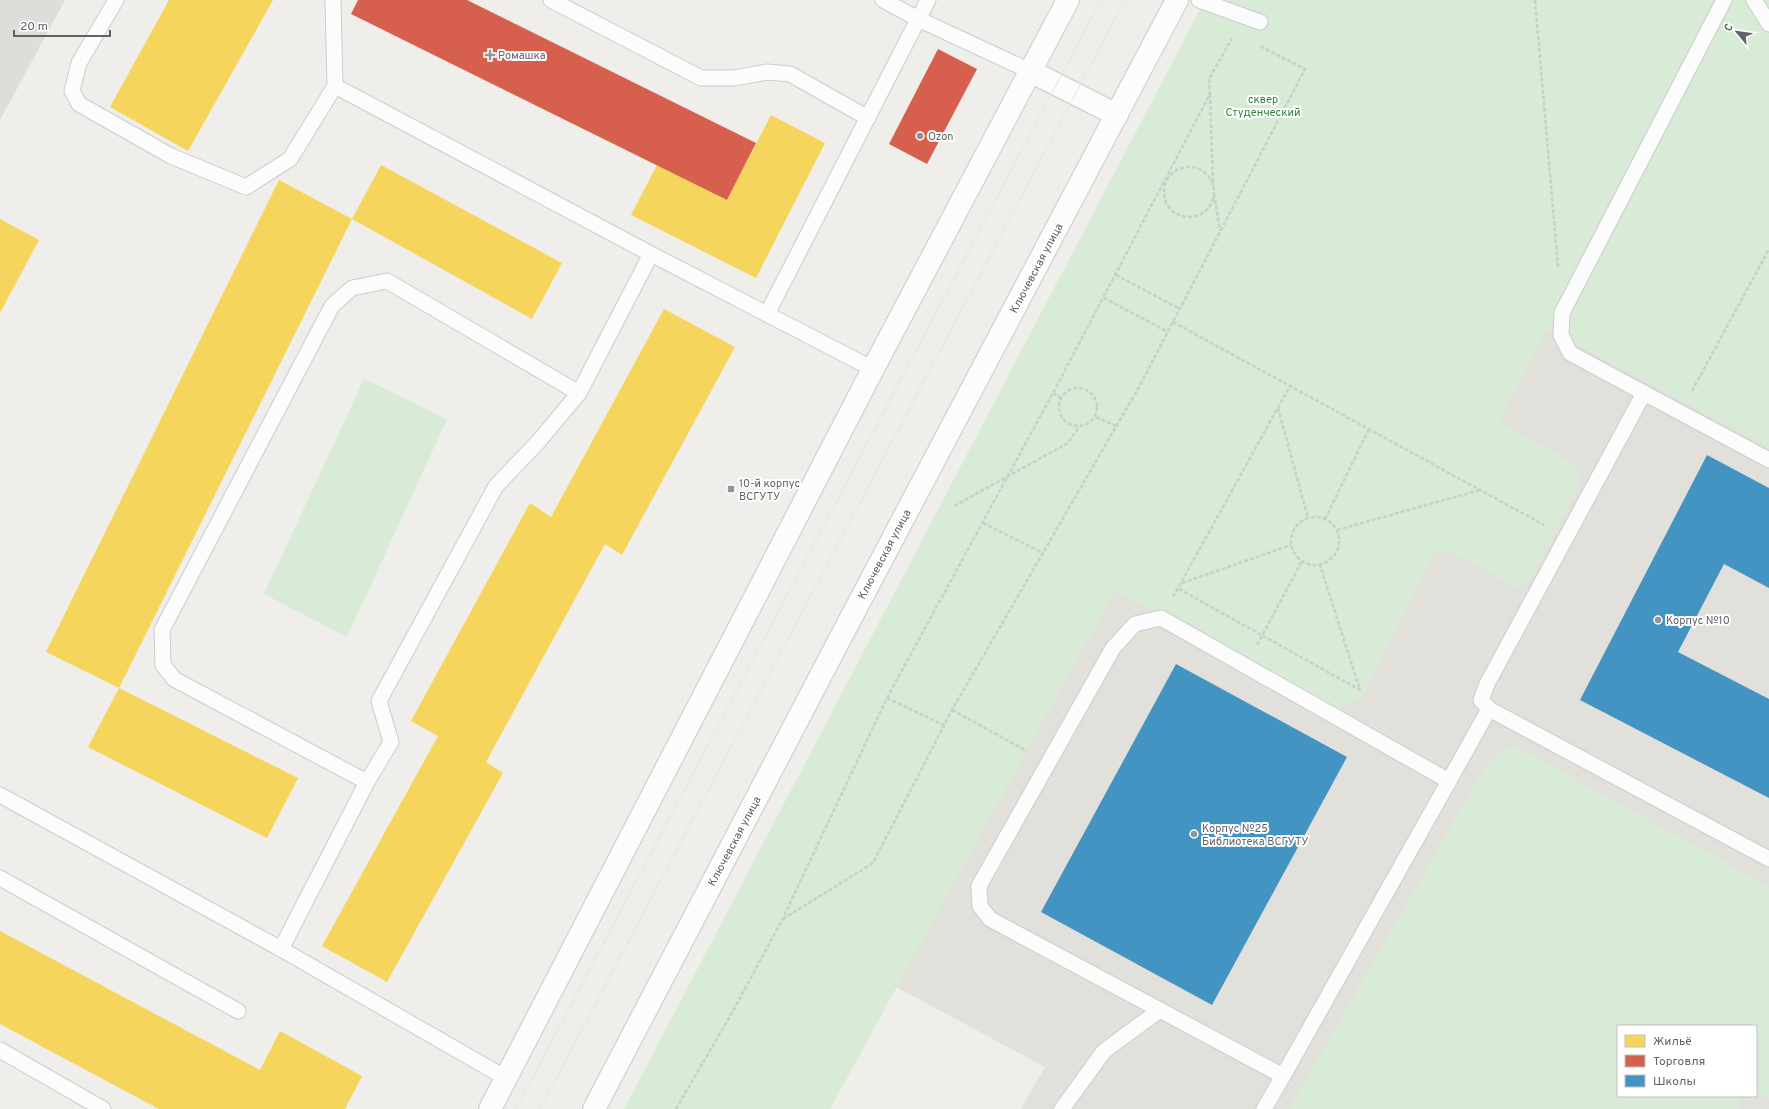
<svg xmlns="http://www.w3.org/2000/svg" width="1769" height="1109" viewBox="0 0 1769 1109" font-family="Overpass,sans-serif">
	<rect width="100%" height="100%" fill="#efeeea"/>
	<!-- industrial -->
	<polygon fill="#dfddda" points="0,0 65,0 0,120"/>
	<!-- education -->
	<path fill="#e2e0da" fill-rule="evenodd" d="M1769 0V1109H1021L1045 1067 896 987 1242 359ZM1618 1026H1756V1096H1618Z"/>
	<!-- green -->
	<g fill="#d8ebd6">
		<polygon points="1205,0 1769,0 1769,448 1547,329 1499,422 1576,465 1581,481 1532,578 1517,587 1446,550 1435,552 1363,695 1344,708 1328,708 1115,589 830,1109 624,1109"/>
		<polygon points="364,379 447,419 347,637 264,594"/>
		<polygon points="1513,745 1769,887 1769,1098 1748,1096 1756,1096 1756,1026 1618,1026 1618,1096 1739,1096 1738,1109 1289,1109 1488,761"/>
	</g>
	<!-- homes -->
	<g fill="#f6d55c">
		<polygon points="169,0 273,0 188,151 110,107"/>
		<polygon points="771,115 825,143 756,278 631,215 657,165 727,200"/>
		<polygon points="381,165 562,263 532,319 352,219"/>
		<polygon points="279,180 352,219 119,688 298,778 267,838 88,747 119,688 46,652"/>
		<polygon points="0,219 39,240 0,313"/>
		<polygon points="664,309 735,347 622,555 605,544 486,762 503,773 387,982 322,946 438,736 411,721 530,503 551,517"/>
		<polygon points="0,931 260,1070 280,1031 362,1076 345,1109 159,1109 0,1024"/>
	</g>
	<!-- shops -->
	<g fill="#d6604d">
		<polygon points="358,0 467,0 756,143 727,200 351,14"/>
		<polygon points="938,49 977,69 927,164 889,144"/>
	</g>
	<!-- schools -->
	<g fill="#4393c3">
		<polygon points="1707,455 1769,488 1769,588 1724,564 1678,652 1769,699 1769,798 1580,700"/>
		<polygon points="1176,664 1347,757 1212,1005 1041,912"/>
	</g>
	<g fill="none" stroke-linecap="round" stroke-linejoin="round">
		<!-- service casing -->
		<g stroke="#cbcccc" stroke-width="17">
			<g id="service">
				<polyline points="116,0 79,63 72,91 79,104 171,156 246,187 290,159 335,86 333,0"/>
				<polyline points="551,0 701,78 734,78 767,72 790,74 868,118"/>
				<polyline points="883,0 918,19 1030,71"/>
				<polyline points="1199,0 1260,22"/>
				<polyline points="1754,0 1769,24"/>
				<polyline points="335,86 651,254 873,369"/>
				<polyline points="767,314 928,0"/>
				<polyline points="1644,393 1570,353 1561,335 1562,313 1724,0"/>
				<polyline points="1769,460 1644,393 1487,684 1481,700 1489,709 1769,859"/>
				<polyline points="367,782 174,679 163,665 162,630 332,306 352,288 387,281 579,393"/>
				<polyline points="0,795 281,949 506,1078"/>
				<polyline points="0,878 238,1011"/>
				<polyline points="281,949 367,782 391,742 379,701 496,486 538,442 579,393 651,254"/>
				<polyline points="0,1050 103,1109"/>
				<polyline points="1283,1076 1449,781"/>
				<polyline points="1062,1109 1104,1051 1160,1010"/>
				<polyline points="1264,1109 1283,1076 990,919 980,906 979,886 1113,648 1135,624 1161,618 1449,781 1489,709"/>
			</g>
		</g>
		<!-- secondary casing -->
		<g stroke="#cacacb" stroke-width="24">
			<g id="secondary">
				<polyline points="1030,71 1117,115"/>
				<polyline points="490,1109 873,369 1068,0"/>
				<polyline points="594,1109 843,633 1177,0"/>
			</g>
		</g>
		<!-- path -->
		<g stroke="#cacfcc" stroke-width="2.5" stroke-dasharray="4 2" stroke-linecap="butt">
			<polyline points="1535,0 1558,267"/>
			<polyline points="1210,94 1213,185"/>
			<circle cx="1189" cy="192" r="25"/>
			<polyline points="1214,194 1220,231"/>
			<polyline points="1116,275 1180,309"/>
			<polyline points="1104,298 1168,332"/>
			<polyline points="1173,322 1544,525"/>
			<circle cx="1078" cy="407" r="19"/>
			<polyline points="1692,391 1769,249"/>
			<polyline points="1053,393 1061,398"/>
			<polyline points="1278,408 1308,518"/>
			<polyline points="1096,417 1116,426"/>
			<polyline points="954,506 1068,443 1079,427"/>
			<circle cx="1315" cy="541" r="24"/>
			<polyline points="1325,519 1369,429"/>
			<polyline points="983,523 1043,553"/>
			<polyline points="1337,530 1480,490"/>
			<polyline points="1182,583 1291,545"/>
			<polyline points="1179,589 1360,690 1320,565"/>
			<polyline points="1173,597 1290,386"/>
			<polyline points="1257,645 1302,561"/>
			<polyline points="887,698 944,725"/>
			<polyline points="952,710 1027,751"/>
			<polyline points="783,919 873,863 952,710 1139,387 1305,69 1260,46"/>
			<polyline points="676,1109 733,1011 782,920 887,698 1053,393 1210,94 1209,79 1232,38"/>
		</g>
		<!-- service -->
		<use href="#service" stroke="#fdfcfc" stroke-width="15"/>
		<!-- secondary -->
		<use href="#secondary" stroke="#fdfcfc" stroke-width="22"/>
		<!-- tram -->
		<g stroke="#e4e4e4" stroke-width="1">
			<polyline points="516,1109 1101,0"/>
			<polyline points="540,1109 1125,0"/>
		</g>
	</g>
	<!-- markers -->
	<g fill="#919496" stroke="#fff" stroke-width="1.5">
		<path d="M488 49h4v4h4v4h-4v4h-4v-4h-4v-4h4z"/>
		<circle cx="920" cy="136" r="4"/>
		<rect x="727" y="485" width="8" height="8" rx="2"/>
		<circle cx="1658" cy="620" r="4"/>
		<circle cx="1194" cy="834" r="4"/>
	</g>
	<g text-anchor="middle" stroke-width="4" stroke-linejoin="round" paint-order="stroke">
		<!-- poi labels -->
		<g font-size="11" fill="#5f6368" stroke="#fff" text-anchor="start">
			<text x="498" y="59">Ромашка</text>
			<text x="928" y="140">Ozon</text>
			<text x="739" y="487">10-й корпус<tspan x="739" dy="13">ВСГУТУ</tspan></text>
			<text x="1666" y="624">Корпус №10</text>
			<text x="1202" y="832">Корпус №25<tspan x="1202" dy="13">Библиотека ВСГУТУ</tspan></text>
		</g>
		<!-- park labels -->
		<g font-size="11" fill="#348238" stroke="#fff">
			<text x="1263" y="103">сквер<tspan x="1263" dy="13">Студенческий</tspan></text>
		</g>
		<!-- street labels -->
		<g font-size="11" fill="#5f6368" stroke="#fff">
			<text transform="translate(1036 268) rotate(-62)" y="4">Ключевская улица</text>
			<text transform="translate(884 554) rotate(-62)" y="4">Ключевская улица</text>
			<text transform="translate(734 841) rotate(-62)" y="4">Ключевская улица</text>
		</g>
	</g>
	<!-- legend -->
	<rect x="1617" y="1025" width="140" height="72" fill="#ffffff" stroke="#bfc1c3"/>
	<rect x="1625" y="1035" width="20" height="12" fill="#f6d55c" stroke="#bfc1c3"/>
	<text x="1653" y="1045" font-size="12" fill="#5f6368">Жильё</text>
	<rect x="1625" y="1055" width="20" height="12" fill="#d6604d" stroke="#bfc1c3"/>
	<text x="1653" y="1065" font-size="12" fill="#5f6368">Торговля</text>
	<rect x="1625" y="1075" width="20" height="12" fill="#4393c3" stroke="#bfc1c3"/>
	<text x="1653" y="1085" font-size="12" fill="#5f6368">Школы</text>
	<!-- north arrow -->
	<g transform="translate(1737 32) rotate(299)" stroke="#ffffff" stroke-width="3" paint-order="stroke">
	<path d="M0-3L7 15L0 10L-7 15Z" fill="#5f6368"/>
	<text y="-6" font-size="11" font-weight="bold" text-anchor="middle" fill="#5f6368">С</text>
	</g>
	<!-- scale -->
	<path d="M14 30v6h96v-6" fill="none" stroke="#5f6368" stroke-width="2"/>
	<text x="20" y="30" font-size="12" fill="#5f6368" stroke="#ffffff" stroke-width="3" paint-order="stroke">20 m</text>
</svg>
